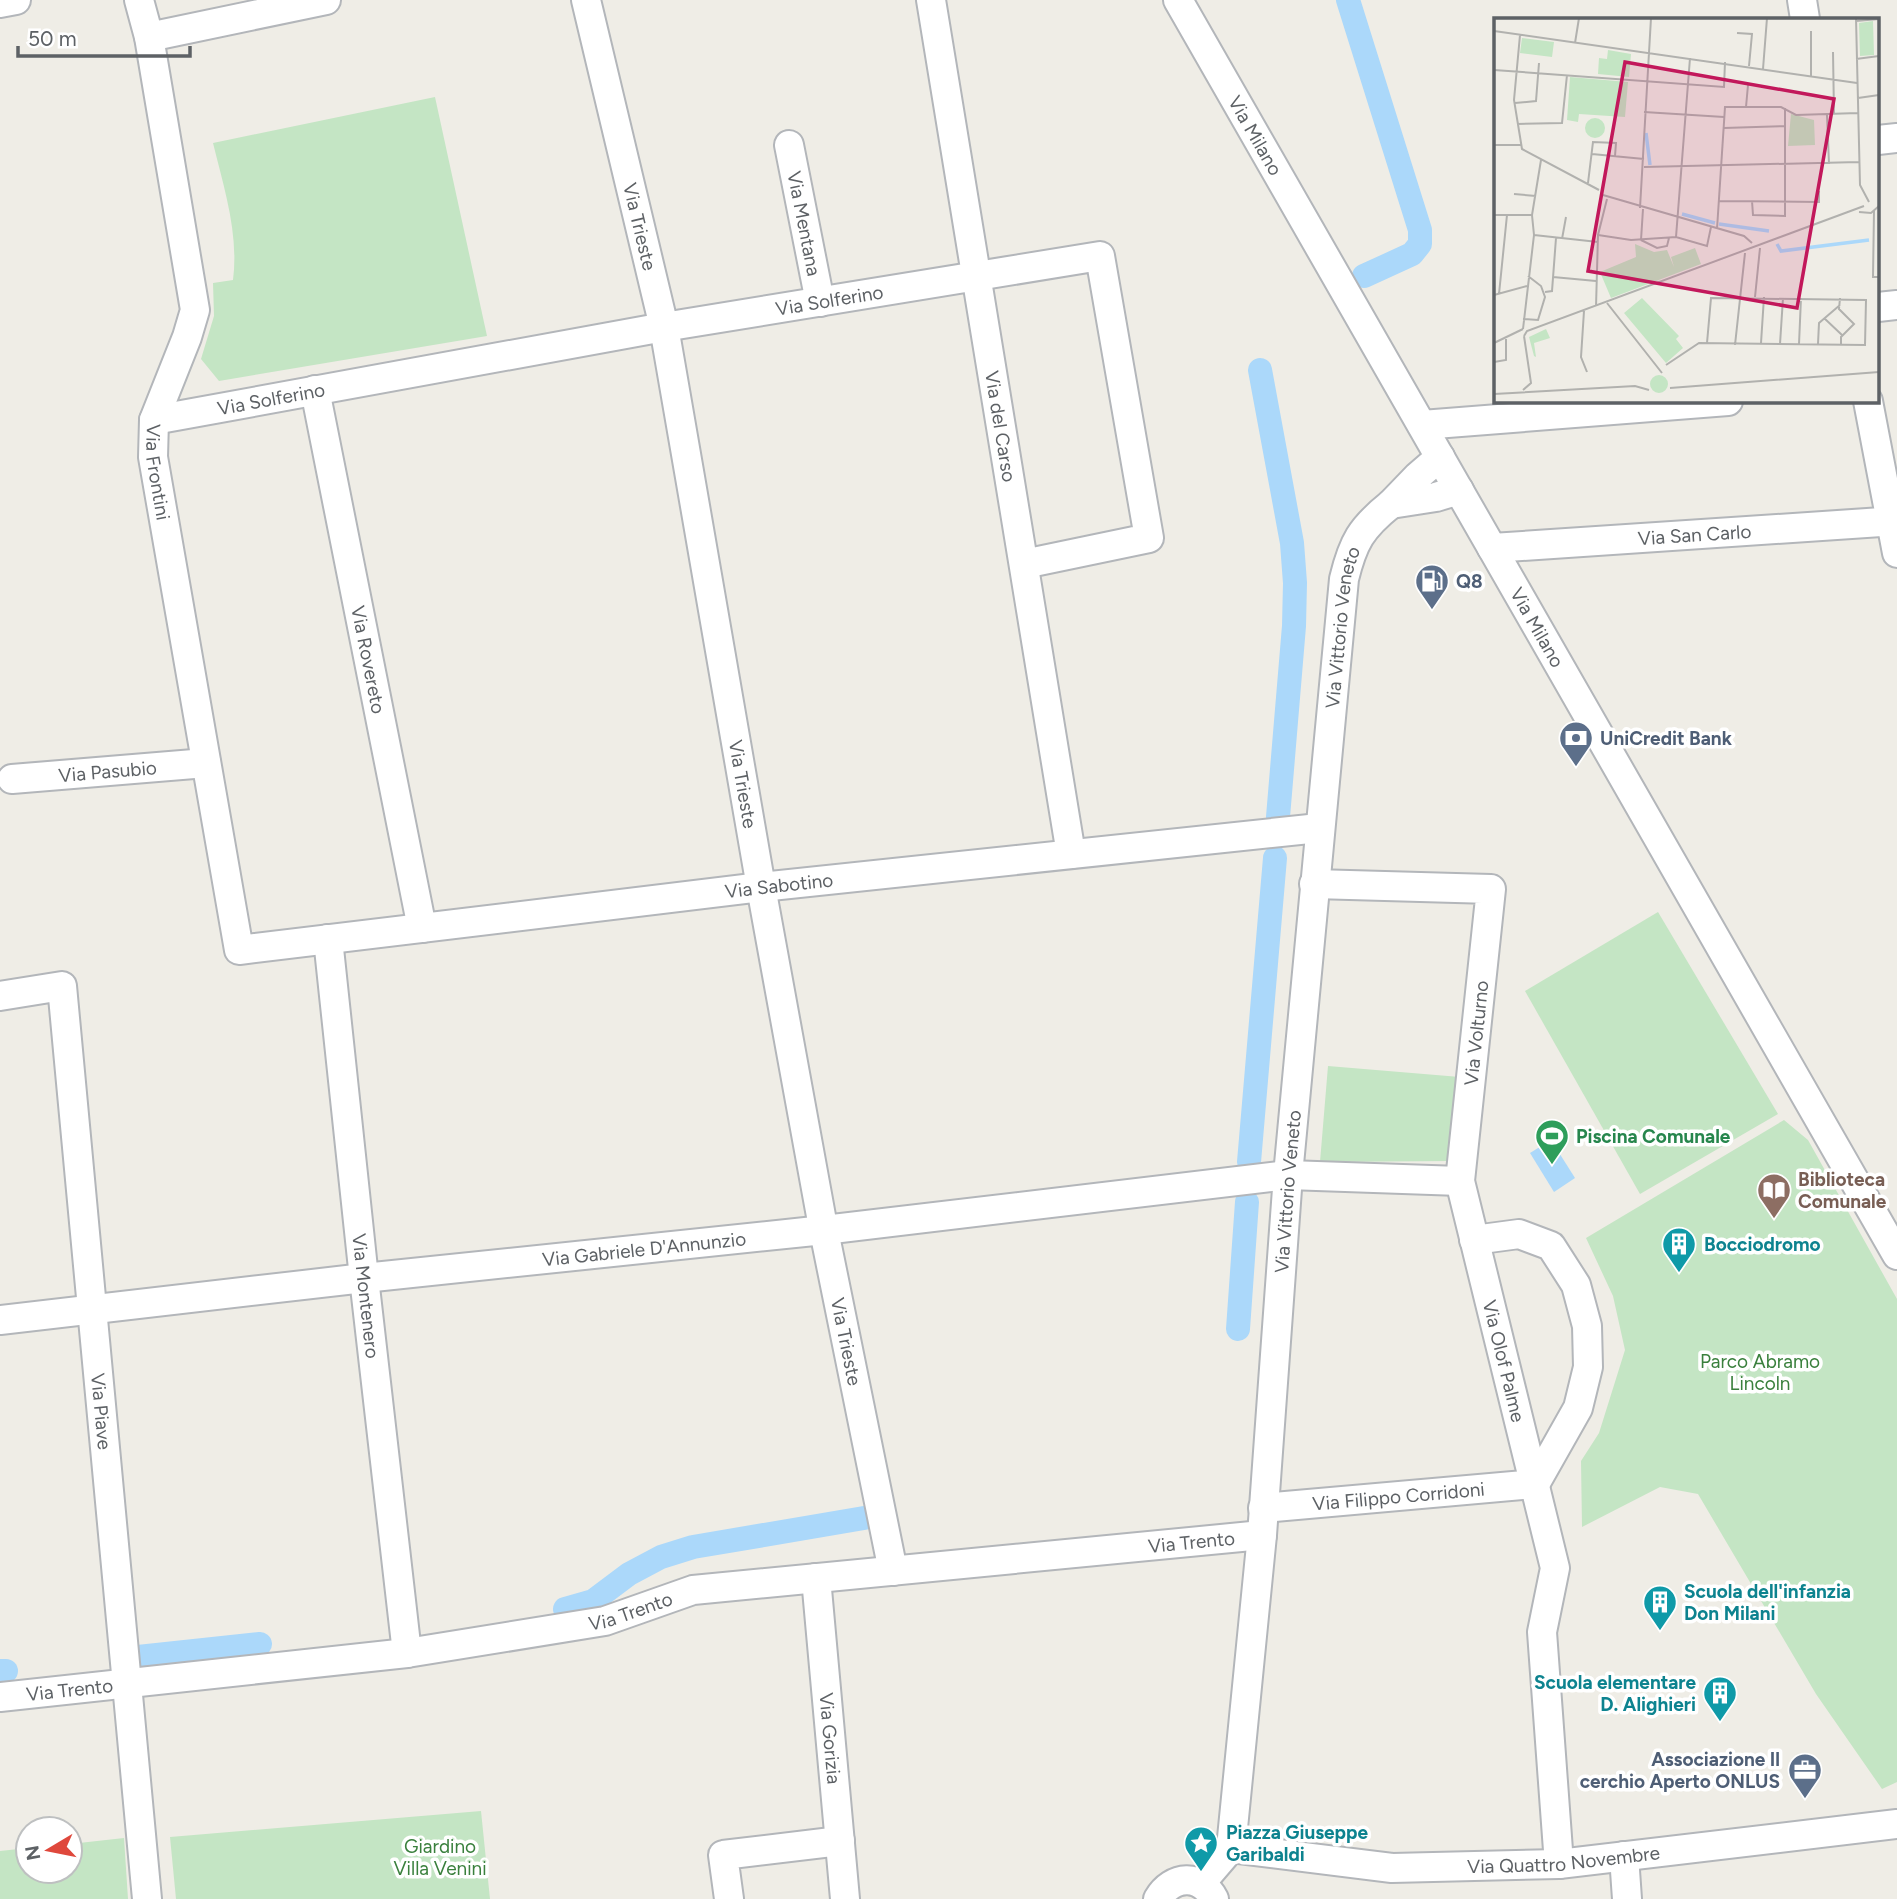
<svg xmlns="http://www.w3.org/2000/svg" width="1897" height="1899" viewBox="0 0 1897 1899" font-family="Figtree,sans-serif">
	<rect width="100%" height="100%" fill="#efede6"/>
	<!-- green -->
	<g fill="#c4e5c4">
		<path d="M435 97 487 336 219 381 201 359 214 316 213 283 233 280C239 234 224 188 213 143Z"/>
		<polygon points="1658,912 1778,1114 1640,1194 1525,991"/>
		<polygon points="1328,1066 1460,1077 1453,1161 1320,1162"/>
		<polygon points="1784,1120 1808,1140 1897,1299 1897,1782 1882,1789 1816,1694 1698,1494 1660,1487 1582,1527 1581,1461 1599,1433 1625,1350 1613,1296 1586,1238"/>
		<polygon points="481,1811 490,1899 176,1899 170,1837"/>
		<polygon points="124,1838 128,1899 0,1899 0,1851 28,1848 28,1871 70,1871 70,1844"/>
	</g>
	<!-- water -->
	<polygon fill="#abd8fa" points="1551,1140 1575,1178 1554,1192 1530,1153"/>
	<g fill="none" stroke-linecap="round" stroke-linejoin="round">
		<!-- canal -->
		<g stroke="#abd8fa" stroke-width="24">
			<polyline points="1348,0 1420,230 1420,244 1412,254 1364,276"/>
			<polyline points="1260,370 1292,543 1295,583 1294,626 1278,817"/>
			<polyline points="1249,1162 1275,858"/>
			<polyline points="1238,1329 1247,1202"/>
			<polyline points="565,1609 593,1601 629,1574 661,1557 693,1547 864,1518"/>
			<polyline points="138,1657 260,1644"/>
			<polyline points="0,1671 6,1671"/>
		</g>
		<!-- minor casing -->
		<g stroke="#b3b6ba" stroke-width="32">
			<g id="minor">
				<path id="s1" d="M139 0 149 37 195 310 187 337 154 420 153 457 239 950 761 887 1319 828"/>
				<path id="s2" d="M586 0 664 327 761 887 821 1216 893 1571"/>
				<path id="s3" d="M931 0 1071 854"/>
				<path id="s4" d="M1178 0 1897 1255"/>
				<polyline points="1802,0 1805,19"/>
				<polyline points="0,3 16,0"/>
				<polyline points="149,37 326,0"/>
				<polyline points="1878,140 1897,138"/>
				<path id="s5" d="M789 145 820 302"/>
				<polyline points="1878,307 1897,305"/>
				<path id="s6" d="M315 390 422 928"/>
				<polyline points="1868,401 1897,553"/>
				<path id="s7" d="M154 420 664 327 1100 256 1149 538 1024 564"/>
				<polyline points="1422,425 1728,401"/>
				<polyline points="1440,457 1418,476 1391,504 1436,497 1459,490"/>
				<path id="s8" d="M1492 548 1897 521"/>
				<path id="s9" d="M12 779 206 763"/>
				<path id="s10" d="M1314 884 1491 889 1460 1181 1555 1568 1542 1632 1559 1864"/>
				<path id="s11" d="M328 939 364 1278 407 1653"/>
				<path id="s12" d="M0 996 62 986 147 1899"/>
				<polyline points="1474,1240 1519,1234 1551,1246 1576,1285 1587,1326 1588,1367 1578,1408 1535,1484"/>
				<path id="s13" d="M0 1320 364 1278 824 1230 1288 1175 1460 1181"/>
				<path id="s14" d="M1263 1508 1535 1484"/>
				<path id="s15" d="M816 1578 845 1899"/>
				<path id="s16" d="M0 1697 407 1653 605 1621 693 1590 1262 1535"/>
				<path id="s17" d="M1231 1848 1392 1868 1559 1864 1897 1824"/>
				<polyline points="1624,1856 1627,1899"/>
				<path id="s18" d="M1201 1883 1231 1848 1262 1535 1288 1175 1344 579C1353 542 1361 528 1391 504"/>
				<polyline points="729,1899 723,1855 840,1841"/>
				<path d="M1158 1899C1172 1875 1201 1873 1214 1899"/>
			</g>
		</g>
		<!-- minor -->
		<use href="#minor" stroke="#fff" stroke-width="28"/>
	</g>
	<!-- icons -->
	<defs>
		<g id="fuel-pin" transform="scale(1.75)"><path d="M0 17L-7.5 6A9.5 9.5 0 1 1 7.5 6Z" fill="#5c6f8a" stroke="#fff"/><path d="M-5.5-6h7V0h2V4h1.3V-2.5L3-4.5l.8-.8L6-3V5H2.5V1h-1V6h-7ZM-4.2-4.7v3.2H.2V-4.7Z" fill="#fff"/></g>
		<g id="bank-pin" transform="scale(1.75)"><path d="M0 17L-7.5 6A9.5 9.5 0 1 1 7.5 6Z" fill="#5c6f8a" stroke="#fff"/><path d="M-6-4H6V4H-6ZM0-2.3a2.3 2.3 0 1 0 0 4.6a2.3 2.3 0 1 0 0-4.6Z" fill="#fff"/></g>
		<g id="stadium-pin" transform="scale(1.75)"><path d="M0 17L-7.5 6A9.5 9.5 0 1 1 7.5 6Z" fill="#2e9e5b" stroke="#fff"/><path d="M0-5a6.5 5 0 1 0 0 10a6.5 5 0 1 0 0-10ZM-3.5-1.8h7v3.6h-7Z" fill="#fff"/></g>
		<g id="library-pin" transform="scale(1.75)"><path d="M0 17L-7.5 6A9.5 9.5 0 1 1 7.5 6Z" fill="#8d6e63" stroke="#fff"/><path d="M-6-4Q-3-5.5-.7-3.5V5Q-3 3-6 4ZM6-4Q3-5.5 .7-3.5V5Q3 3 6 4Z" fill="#fff"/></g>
		<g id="building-pin" transform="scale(1.75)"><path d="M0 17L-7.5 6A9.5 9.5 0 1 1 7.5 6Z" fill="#0f9aa8" stroke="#fff"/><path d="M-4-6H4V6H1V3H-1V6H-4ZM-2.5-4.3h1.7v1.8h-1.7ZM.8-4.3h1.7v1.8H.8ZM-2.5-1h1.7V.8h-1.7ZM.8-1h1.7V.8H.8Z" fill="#fff"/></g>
		<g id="office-pin" transform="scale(1.75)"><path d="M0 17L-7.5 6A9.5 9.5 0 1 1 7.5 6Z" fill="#5c6f8a" stroke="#fff"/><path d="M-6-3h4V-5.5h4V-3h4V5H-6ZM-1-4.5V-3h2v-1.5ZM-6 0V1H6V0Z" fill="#fff"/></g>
		<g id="sight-pin" transform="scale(1.75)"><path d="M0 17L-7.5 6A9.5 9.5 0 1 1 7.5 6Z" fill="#0f9aa8" stroke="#fff"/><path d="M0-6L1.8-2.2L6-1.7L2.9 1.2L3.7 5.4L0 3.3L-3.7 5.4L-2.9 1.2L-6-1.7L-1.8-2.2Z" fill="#fff"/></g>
	</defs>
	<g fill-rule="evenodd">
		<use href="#fuel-pin" x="1432" y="581"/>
		<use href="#bank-pin" x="1576" y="738"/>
		<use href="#stadium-pin" x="1552" y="1136"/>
		<use href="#library-pin" x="1774" y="1190"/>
		<use href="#building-pin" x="1679" y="1244"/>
		<use href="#building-pin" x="1660" y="1602"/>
		<use href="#building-pin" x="1720" y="1693"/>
		<use href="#office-pin" x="1805" y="1770"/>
		<use href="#sight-pin" x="1201" y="1843"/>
	</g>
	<g text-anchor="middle" stroke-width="7" stroke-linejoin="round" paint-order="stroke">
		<!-- street labels -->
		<g font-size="19" fill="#5d6165" stroke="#fff">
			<text dy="7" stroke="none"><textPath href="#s4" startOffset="156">Via Milano</textPath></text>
			<text dy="7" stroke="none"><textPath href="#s5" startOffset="80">Via Mentana</textPath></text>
			<text dy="7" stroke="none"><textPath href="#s2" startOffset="233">Via Trieste</textPath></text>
			<text dy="7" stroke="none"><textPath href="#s7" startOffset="686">Via Solferino</textPath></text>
			<text dy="7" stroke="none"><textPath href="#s7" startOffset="119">Via Solferino</textPath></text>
			<text dy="7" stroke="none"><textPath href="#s3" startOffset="432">Via del Carso</textPath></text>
			<text dy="7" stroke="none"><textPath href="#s1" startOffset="485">Via Frontini</textPath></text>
			<text dy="7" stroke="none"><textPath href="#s8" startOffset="203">Via San Carlo</textPath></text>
			<text dy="7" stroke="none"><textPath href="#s18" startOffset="1272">Via Vittorio Veneto</textPath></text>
			<text dy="7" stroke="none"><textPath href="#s4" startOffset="723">Via Milano</textPath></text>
			<text dy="7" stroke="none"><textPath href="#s6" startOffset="275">Via Rovereto</textPath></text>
			<text dy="7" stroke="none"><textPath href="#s9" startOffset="96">Via Pasubio</textPath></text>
			<text dy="7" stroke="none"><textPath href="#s2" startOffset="800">Via Trieste</textPath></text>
			<text dy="7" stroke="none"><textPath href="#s1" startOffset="1514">Via Sabotino</textPath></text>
			<text transform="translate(1476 1033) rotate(-84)" y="7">Via Volturno</text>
			<text dy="7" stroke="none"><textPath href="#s18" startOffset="705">Via Vittorio Veneto</textPath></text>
			<text dy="7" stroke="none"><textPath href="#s13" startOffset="648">Via Gabriele D'Annunzio</textPath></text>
			<text dy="7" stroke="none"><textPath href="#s11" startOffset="359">Via Montenero</textPath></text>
			<text dy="7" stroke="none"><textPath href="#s2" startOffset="1367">Via Trieste</textPath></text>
			<text dy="7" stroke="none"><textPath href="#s10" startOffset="656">Via Olof Palme</textPath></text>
			<text dy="7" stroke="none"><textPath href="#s12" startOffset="490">Via Piave</textPath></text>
			<text dy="7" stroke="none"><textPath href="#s14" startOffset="136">Via Filippo Corridoni</textPath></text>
			<text dy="7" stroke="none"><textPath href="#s16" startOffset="1204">Via Trento</textPath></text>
			<text dy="7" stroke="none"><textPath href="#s16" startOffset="637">Via Trento</textPath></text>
			<text dy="7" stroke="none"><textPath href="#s16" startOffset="70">Via Trento</textPath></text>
			<text dy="7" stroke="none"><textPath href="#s15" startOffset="161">Via Gorizia</textPath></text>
			<text dy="7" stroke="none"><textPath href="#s17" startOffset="334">Via Quattro Novembre</textPath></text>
		</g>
		<!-- service labels -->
		<g font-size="19" font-weight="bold" fill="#4e5e75" stroke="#fff" text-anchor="start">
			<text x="1456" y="588">Q8</text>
			<text x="1600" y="745">UniCredit Bank</text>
			<text x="1780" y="1766" text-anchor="end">Associazione Il<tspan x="1780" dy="22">cerchio Aperto ONLUS</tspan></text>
		</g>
		<!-- leisure labels -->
		<g font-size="19" font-weight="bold" fill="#27864d" stroke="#fff" text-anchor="start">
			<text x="1576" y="1143">Piscina Comunale</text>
		</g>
		<!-- education labels -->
		<g font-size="19" font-weight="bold" fill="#785e54" stroke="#fff" text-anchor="start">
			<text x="1798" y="1186">Biblioteca<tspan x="1798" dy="22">Comunale</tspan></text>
		</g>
		<!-- culture labels -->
		<g font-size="19" font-weight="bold" fill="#0d838f" stroke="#fff" text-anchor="start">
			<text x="1704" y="1251">Bocciodromo</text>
			<text x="1684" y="1598">Scuola dell'infanzia<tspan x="1684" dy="22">Don Milani</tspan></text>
			<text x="1696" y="1689" text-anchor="end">Scuola elementare<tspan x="1696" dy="22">D. Alighieri</tspan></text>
			<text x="1226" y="1839">Piazza Giuseppe<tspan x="1226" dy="22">Garibaldi</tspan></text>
		</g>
		<!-- park labels -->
		<g font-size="19" fill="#3a803d" stroke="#fff">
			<text x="1760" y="1368">Parco Abramo<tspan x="1760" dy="22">Lincoln</tspan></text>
			<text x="440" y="1853">Giardino<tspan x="440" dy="22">Villa Venini</tspan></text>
		</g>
	</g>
	<!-- overview -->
	<g transform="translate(1494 18)">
		<rect width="385" height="385" fill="#efede6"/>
		<path d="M379 3 380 37 366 38 365 5ZM28 20 60 24 58 39 26 35ZM114 32 137 36 135 59 104 56 105 40 113 41ZM76 59 134 64 131 99 85 96 84 104 73 102ZM297 96 320 102 321 127 294 128ZM91 110a10 10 0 1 1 20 0a10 10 0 1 1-20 0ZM141 226 160 234 173 232 180 249 177 239 201 230 207 246 117 280 106 254 142 239ZM148 280 185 318 182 321 189 330 172 345 130 295ZM52 311 56 320 40 325 42 339 40 338 35 319ZM156 366a9 9 0 1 1 18 0a9 9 0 1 1-18 0Z" fill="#c4e5c4"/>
		<path fill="none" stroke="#abd8fa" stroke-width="3.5" d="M152 115 156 147M188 196 221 205M225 206 275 213M283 226 287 233 375 222"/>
		<path fill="none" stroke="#b1b1ae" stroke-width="2" d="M362 0 366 167 375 184M362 3 385 1M0 13 363 65M317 13V59M243 15 258 16 255 48M26 17 20 82 28 131 105 172M81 25 85 0M339 34 340 96M362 41 385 38M269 51 273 0M0 52 230 69 231 44M364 80 385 77M21 85 42 83 45 45M252 89 254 67M150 94 230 99M333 97 335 146M23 106 68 105 73 57M230 110 291 108M0 127H27M98 136 150 141M150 149 365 144M94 165 99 124 122 125 121 138M20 176 42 178M109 177 250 218 258 225M225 183 325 184V173M258 183 259 197 291 198V90M146 190 157 0M380 193 379 259H385M365 194 377 195 385 188M0 197H38M223 211 231 89H287L302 97 364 95M40 217 104 224M104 217 137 222 182 219 213 228 217 209M182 219 196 40M68 221 72 199M147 222 163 230 173 228 175 220M147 222 149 191M59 259 102 263M51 274 58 273 62 220M5 276 13 197M0 277 33 268M261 279 266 230M346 280 345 291 360 306 347 319V326M113 285 168 355M102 289 104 217 113 181M90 293 87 339 93 354M330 300 348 317M29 301 44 302 51 279 47 268 34 258M29 311 40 217 38 197 47 142M30 318 33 313 370 188M0 325 29 311M267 325 270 279M286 326 289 280M305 326 307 280M324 326 325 305 346 287M241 327 251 235M0 344 12 342V321M172 347 205 325 371 327 372 282 217 280 213 325M176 370 385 354M29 372 37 365 30 318M0 376 141 368 155 372"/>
		<path fill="#c2185b" fill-opacity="0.15" stroke="#c2185b" stroke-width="3.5" d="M131 44 340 81 303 290 94 253Z"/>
		<rect width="385" height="385" fill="none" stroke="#5d6165" stroke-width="3.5"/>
	</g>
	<!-- north arrow -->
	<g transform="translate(49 1850) rotate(260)"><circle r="33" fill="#ffffff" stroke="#bec0c1" stroke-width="2"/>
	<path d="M0-5L12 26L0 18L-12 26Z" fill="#df483c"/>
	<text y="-10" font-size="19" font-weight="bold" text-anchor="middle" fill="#5d6165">N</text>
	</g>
	<!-- scale -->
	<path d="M18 46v10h172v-10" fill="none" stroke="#5d6165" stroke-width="3.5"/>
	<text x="28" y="46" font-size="21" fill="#5d6165" stroke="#ffffff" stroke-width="5" paint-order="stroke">50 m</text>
</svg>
